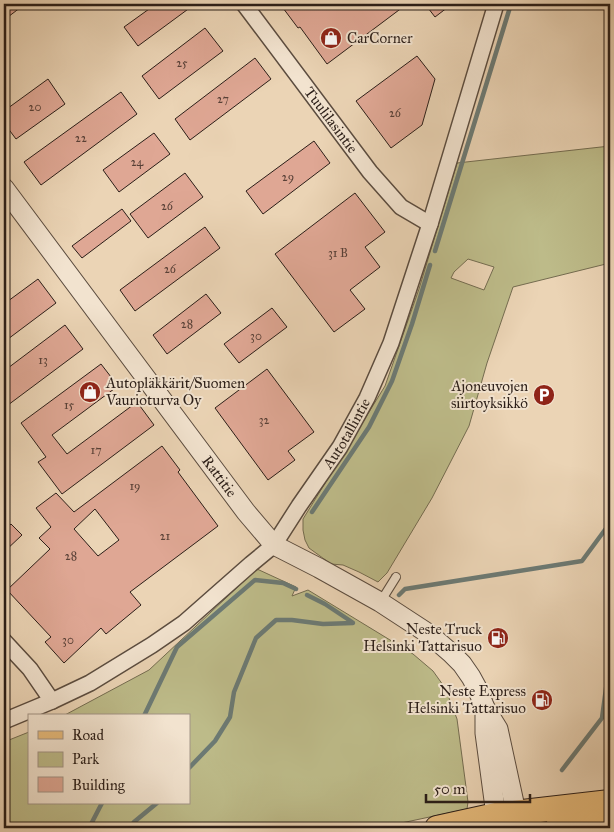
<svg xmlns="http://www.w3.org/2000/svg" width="614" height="832" viewBox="0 0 614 832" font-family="'IM FELL Great Primer',serif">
	<rect width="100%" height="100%" fill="#ebd4b5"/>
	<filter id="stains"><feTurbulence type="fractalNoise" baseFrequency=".004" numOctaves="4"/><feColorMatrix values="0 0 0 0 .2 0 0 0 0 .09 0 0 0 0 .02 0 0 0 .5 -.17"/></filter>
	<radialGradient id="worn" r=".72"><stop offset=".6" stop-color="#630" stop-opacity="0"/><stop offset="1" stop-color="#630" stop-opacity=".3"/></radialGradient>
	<!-- green -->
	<g fill="#bdbb89" stroke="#746c50" fill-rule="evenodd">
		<path d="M610 146V263L513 287 487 363 469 426 432 498 387 573 378 582 359 572 343 565 331 564 309 548 305 540 303 530V519L385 386 419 289 457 163ZM468 259 494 267 484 290 451 278 454 272Z"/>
		<polygon points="257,569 296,587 292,596 308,590 413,654 433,671 443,685 449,698 457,719 468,802 467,809 378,828 4,828 4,742 29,732 29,803 189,803 189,716 63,716 149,670"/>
	</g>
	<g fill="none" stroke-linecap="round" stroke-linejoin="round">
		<!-- stream -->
		<g stroke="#6c7a74" stroke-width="4.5">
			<polyline points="435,251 511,4"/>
			<polyline points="312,512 369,427 392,381 412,324 430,265"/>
			<polyline points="307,595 325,604 352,622"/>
			<polyline points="399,595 405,589 582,561 610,523"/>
			<polyline points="144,716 177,647 255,580 283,583 296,589"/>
			<polyline points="189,768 215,741 230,717 234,692 256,638 276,620 292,620 323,624 353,623"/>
			<polyline points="562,770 602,718 610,659"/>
			<polyline points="89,828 102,803"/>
			<polyline points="130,828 134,822 157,803"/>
		</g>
	</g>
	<!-- building -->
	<g fill="#dfa794" stroke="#2b1e18" fill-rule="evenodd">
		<polygon points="4,4 25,4 4,20"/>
		<polygon points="156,4 195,4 138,46 124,27"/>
		<polygon points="280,4 407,4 327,64 300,27 298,28"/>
		<polygon points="425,4 452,4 435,17"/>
		<polygon points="205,28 223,51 159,99 142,76"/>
		<polygon points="417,56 435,79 422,125 391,148 356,101"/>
		<polygon points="255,58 271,79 190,140 175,119"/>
		<polygon points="48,79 65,104 16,139 4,123 4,111"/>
		<polygon points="121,92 137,114 41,185 24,162"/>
		<polygon points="154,133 170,154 119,192 103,170"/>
		<polygon points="314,141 330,163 263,214 246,191"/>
		<polygon points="185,173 203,197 148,238 130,214"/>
		<polygon points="355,193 385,232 365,247 380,267 350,290 365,309 334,332 275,254"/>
		<polygon points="122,209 131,221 82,258 72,246"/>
		<polygon points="205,227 220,248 135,311 120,290"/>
		<polygon points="38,279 56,303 4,342 4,304"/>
		<polygon points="206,294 221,313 167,354 153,335"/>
		<polygon points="272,308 287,327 239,363 224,344"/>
		<polygon points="65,325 83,349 4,408 4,371"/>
		<polygon points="101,364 118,386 52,435 67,454 137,402 154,425 62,494 38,462 46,457 21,423"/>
		<polygon points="267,369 314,432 288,451 295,460 268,480 215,408"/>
		<path d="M162 446 180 470 178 472 218 526 130 592 141 605 106 634 101 628 64 663 45 642 51 637 7 590 50 549 39 538 51 527 36 508 56 493 74 512ZM95 509 119 540 98 556 74 529Z"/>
		<polygon points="11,524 22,535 4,552 4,531"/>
		<polygon points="541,689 552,698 543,710 532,701"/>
	</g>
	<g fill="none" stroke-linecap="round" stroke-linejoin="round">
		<!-- service casing -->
		<g stroke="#5b4c3f" stroke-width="10">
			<polyline id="service" points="381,601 396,577"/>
		</g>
		<!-- minor casing -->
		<g stroke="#5b4c3f" stroke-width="18">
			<g id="minor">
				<path id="s1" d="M244 4 370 172 401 207 430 224"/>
				<polyline points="4,641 30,669 52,701"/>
				<path id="s2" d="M4 721 52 701 90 683 152 645 184 623 251 564 274 545 299 506 340 447 367 398 391 343 430 224 496 4"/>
			</g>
		</g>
		<!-- tertiary casing -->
		<g stroke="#5b4c3f" stroke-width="21">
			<g id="tertiary">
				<path id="s3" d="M4 188 246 512 274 545 319 568 380 602 429 634 451 653 462 664 471 677 477 688 485 708 498 729 516 812 513 828"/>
				<polyline points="485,708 485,733 496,815 504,826"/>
			</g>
		</g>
		<!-- primary casing -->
		<g stroke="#2b1e18" stroke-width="26">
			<g id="primary">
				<polyline points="437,828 496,815 610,802"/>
				<polyline points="557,828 610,820"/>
			</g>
		</g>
		<!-- service -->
		<use href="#service" stroke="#f2e3cf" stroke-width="8"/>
		<!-- minor -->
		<use href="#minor" stroke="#f2e3cf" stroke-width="15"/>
		<!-- tertiary -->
		<use href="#tertiary" stroke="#f2e3cf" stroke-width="19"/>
		<!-- primary -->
		<use href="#primary" stroke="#e6ba7a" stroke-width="24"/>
	</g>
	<!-- icons -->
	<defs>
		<g id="shop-disc" transform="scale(1.125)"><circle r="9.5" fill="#8f2418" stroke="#f2e3cf"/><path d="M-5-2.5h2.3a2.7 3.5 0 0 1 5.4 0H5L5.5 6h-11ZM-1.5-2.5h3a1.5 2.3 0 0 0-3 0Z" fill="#fff"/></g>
		<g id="parking-disc" transform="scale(1.125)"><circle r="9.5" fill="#8f2418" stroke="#f2e3cf"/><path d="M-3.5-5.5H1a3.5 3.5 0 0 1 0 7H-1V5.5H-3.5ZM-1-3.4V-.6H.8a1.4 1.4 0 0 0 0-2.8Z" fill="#fff"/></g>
		<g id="fuel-disc" transform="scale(1.125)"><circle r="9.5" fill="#8f2418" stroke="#f2e3cf"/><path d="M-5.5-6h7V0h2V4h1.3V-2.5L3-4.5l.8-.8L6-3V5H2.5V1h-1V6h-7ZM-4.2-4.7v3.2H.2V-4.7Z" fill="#fff"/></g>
	</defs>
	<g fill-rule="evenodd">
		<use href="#shop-disc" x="331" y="38"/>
		<use href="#shop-disc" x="90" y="392"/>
		<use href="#parking-disc" x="544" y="395"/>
		<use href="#fuel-disc" x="498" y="638"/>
		<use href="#fuel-disc" x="542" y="700"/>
	</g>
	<g text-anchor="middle" stroke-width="4" stroke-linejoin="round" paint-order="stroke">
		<!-- number labels -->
		<g font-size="12" fill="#584037">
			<text x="182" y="67">25</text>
			<text x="223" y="103">27</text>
			<text x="35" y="111">20</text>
			<text x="395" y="117">26</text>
			<text x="81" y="142">22</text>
			<text x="137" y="166">24</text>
			<text x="288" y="181">29</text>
			<text x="167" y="210">26</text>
			<text x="338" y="257">31 B</text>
			<text x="170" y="273">26</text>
			<text x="187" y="328">28</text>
			<text x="256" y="340">30</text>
			<text x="43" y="364">13</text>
			<text x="69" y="409">15</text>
			<text x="264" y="424">32</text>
			<text x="96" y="454">17</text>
			<text x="135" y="490">19</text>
			<text x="165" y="540">21</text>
			<text x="71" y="560">28</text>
			<text x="68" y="644">30</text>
		</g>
		<!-- poi labels -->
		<g font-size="15" fill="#2b1e18" stroke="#f2e3cf" text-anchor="end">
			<text x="347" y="43" text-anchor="start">CarCorner</text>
			<text x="106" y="388" text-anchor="start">Autopläkkärit/Suomen<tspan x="106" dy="17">Vaurioturva Oy</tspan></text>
			<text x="528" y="391">Ajoneuvojen<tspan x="528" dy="17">siirtoyksikkö</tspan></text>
			<text x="482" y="634">Neste Truck<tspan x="482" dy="17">Helsinki Tattarisuo</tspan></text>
			<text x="526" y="696">Neste Express<tspan x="526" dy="17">Helsinki Tattarisuo</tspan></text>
		</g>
		<!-- street labels -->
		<g font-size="15" fill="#2b1e18" stroke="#f2e3cf">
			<text dy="5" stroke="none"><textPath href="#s1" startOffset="145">Tuulilasintie</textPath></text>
			<text dy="5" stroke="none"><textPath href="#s2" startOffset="458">Autotallintie</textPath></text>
			<text dy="5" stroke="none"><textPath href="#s3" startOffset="360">Rattitie</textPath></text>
		</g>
	</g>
	<!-- margin -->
	<rect width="614" height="832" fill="none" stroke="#ebd4b5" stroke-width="20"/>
	<rect x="5" y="5" width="604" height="822" fill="none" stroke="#2b1e18" stroke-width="2.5"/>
	<rect x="10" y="10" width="594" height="812" fill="none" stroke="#2b1e18"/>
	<!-- legend -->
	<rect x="28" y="714" width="162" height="90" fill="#f2e3cf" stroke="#a29486"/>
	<rect x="38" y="731" width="25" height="8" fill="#e6ba7a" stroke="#a29486"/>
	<text x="72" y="740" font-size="15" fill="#2b1e18">Road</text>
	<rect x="38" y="752" width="25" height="15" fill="#bdbb89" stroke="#a29486"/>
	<text x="72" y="764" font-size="15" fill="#2b1e18">Park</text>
	<rect x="38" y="777" width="25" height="15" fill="#dfa794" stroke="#a29486"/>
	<text x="72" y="790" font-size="15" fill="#2b1e18">Building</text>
	<!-- scale -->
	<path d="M426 794v8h104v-8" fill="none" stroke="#2b1e18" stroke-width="2.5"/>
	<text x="434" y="794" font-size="15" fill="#2b1e18" stroke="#f2e3cf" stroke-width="4" paint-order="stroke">50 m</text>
	<rect width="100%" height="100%" filter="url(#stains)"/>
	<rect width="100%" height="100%" fill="url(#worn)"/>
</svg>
